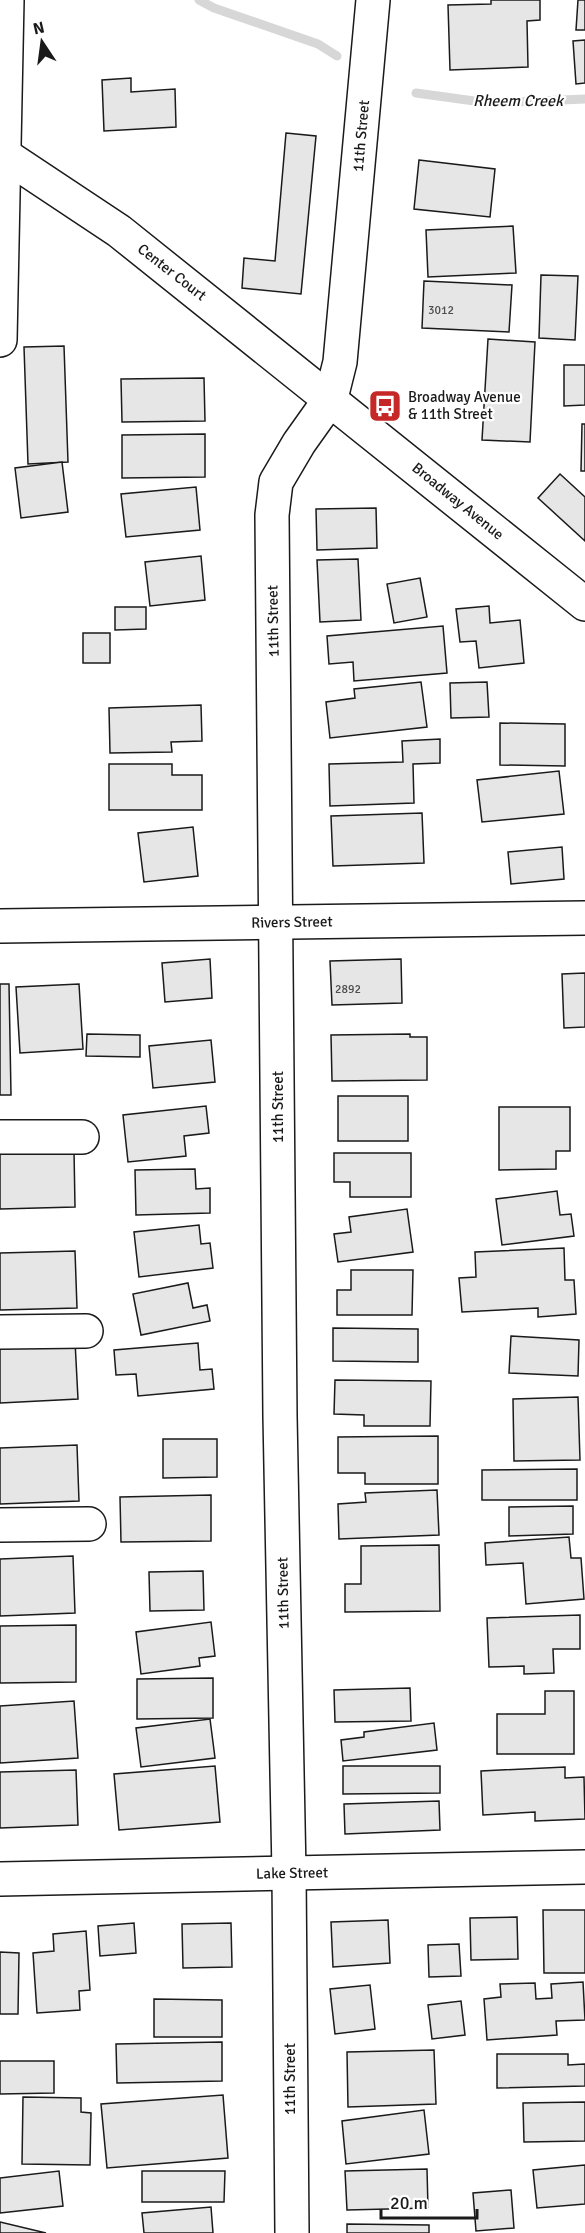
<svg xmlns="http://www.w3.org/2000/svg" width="585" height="2233" viewBox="0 0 585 2233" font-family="Signika,sans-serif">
	<rect width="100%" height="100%" fill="#fff"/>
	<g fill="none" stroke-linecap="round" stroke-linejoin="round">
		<!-- stream -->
		<g stroke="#d7d7d7" stroke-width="9">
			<polyline points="199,0 214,8 318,44 337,56"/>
			<polyline points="416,93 489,103 585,99"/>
		</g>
	</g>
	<!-- building -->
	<g fill="#e6e6e6" stroke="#1a1a1a" stroke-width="1.5">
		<polygon points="491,0 540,0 540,20 527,21 528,67 450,70 448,5 491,4"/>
		<polygon points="578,0 585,0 585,30 576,30"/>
		<polygon points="585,40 585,83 576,84 573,41"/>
		<polygon points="131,78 131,92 175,89 176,127 104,131 102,80"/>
		<polygon points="286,133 316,136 301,294 242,288 244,258 275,261"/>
		<polygon points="419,160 495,169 490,217 414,209"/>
		<polygon points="513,226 516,273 428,277 426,230"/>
		<polygon points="541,275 578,276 575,340 539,338"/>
		<polygon points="424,281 512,285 509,332 422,328"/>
		<polygon points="488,339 535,342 530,442 482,440"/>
		<polygon points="64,346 68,462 28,464 24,347"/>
		<polygon points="564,365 585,365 585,405 564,406"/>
		<polygon points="204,378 205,421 122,422 121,379"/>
		<polygon points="582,424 585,424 585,471 581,471"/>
		<polygon points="205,434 205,477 122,478 122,435"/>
		<polygon points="62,462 68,512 21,518 15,468"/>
		<polygon points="560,474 585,497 585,541 538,498"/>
		<polygon points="196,487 200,530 126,537 121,494"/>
		<polygon points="376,508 377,548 317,550 316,509"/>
		<polygon points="201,556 205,600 150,606 145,562"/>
		<polygon points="358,559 361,620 320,622 317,560"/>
		<polygon points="420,578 427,617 394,623 387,584"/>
		<polygon points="489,606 490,623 520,620 524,663 479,668 476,641 460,642 456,609"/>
		<polygon points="115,607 146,607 146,629 115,630"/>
		<polygon points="443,626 447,673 354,681 353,662 329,664 327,636"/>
		<rect x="83" y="633" width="27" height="30"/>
		<polygon points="421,682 427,727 330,738 326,702 355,698 354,689"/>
		<polygon points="487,682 489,717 451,718 450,683"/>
		<polygon points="201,705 202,741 171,742 172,752 110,753 109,708"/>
		<polygon points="500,723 565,724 565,766 500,765"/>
		<polygon points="440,739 440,763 413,764 414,803 330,806 329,764 403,762 402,741"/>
		<polygon points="109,764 172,764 172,775 202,775 202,810 109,810"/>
		<polygon points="559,771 564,814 482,822 477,780"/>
		<polygon points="422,813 424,863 333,866 331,816"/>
		<polygon points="193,827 198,876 144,882 138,833"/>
		<polygon points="562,847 564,879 511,884 508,852"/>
		<polygon points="210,959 212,998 165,1002 162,963"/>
		<polygon points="401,959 402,1003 332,1005 330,961"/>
		<polygon points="585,973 585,1027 564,1028 562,974"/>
		<polygon points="0,984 9,984 11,1095 0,1095"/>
		<polygon points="79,984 83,1049 20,1053 16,987"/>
		<polygon points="87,1034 140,1035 140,1057 86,1056"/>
		<polygon points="410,1034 410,1037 427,1037 427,1080 332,1081 331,1035"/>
		<polygon points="211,1040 215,1082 153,1088 149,1046"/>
		<rect x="338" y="1096" width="70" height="45"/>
		<polygon points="206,1106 209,1133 184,1136 186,1156 128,1162 123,1115"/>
		<polygon points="499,1107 570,1107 570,1151 556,1151 556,1169 499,1170"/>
		<polygon points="74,1150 75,1207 0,1209 0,1152"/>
		<polygon points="334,1153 411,1153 411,1197 350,1197 350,1182 334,1182"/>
		<polygon points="195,1169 196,1189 210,1188 210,1213 136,1215 135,1170"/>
		<polygon points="557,1191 560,1215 571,1214 574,1236 502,1245 496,1199"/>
		<polygon points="407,1209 413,1252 338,1262 334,1234 351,1232 349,1217"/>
		<polygon points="199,1225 201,1244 210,1243 213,1268 139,1277 134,1232"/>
		<polygon points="564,1248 565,1280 574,1280 576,1314 538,1317 538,1308 462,1312 459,1278 476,1277 475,1252"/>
		<polygon points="75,1251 77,1308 0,1310 0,1253"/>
		<polygon points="351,1270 413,1270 412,1315 337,1315 337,1290 351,1290"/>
		<polygon points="188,1283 193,1308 207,1305 210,1321 141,1335 133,1294"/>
		<polygon points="333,1328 418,1329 418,1362 333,1361"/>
		<polygon points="511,1336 579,1340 578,1376 509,1373"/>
		<polygon points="75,1341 78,1399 0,1403 0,1345"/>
		<polygon points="198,1343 200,1370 212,1369 214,1389 138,1396 136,1374 116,1375 114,1350"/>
		<polygon points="335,1380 431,1381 430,1426 364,1426 364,1415 334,1414"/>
		<polygon points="578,1397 580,1460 514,1461 513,1399"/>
		<polygon points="438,1436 438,1484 365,1484 365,1473 338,1473 338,1437"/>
		<polygon points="163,1439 217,1439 217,1477 163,1478"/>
		<polygon points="77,1445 79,1501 0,1504 0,1448"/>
		<polygon points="577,1469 577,1500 482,1500 482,1470"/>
		<polygon points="437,1490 439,1535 339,1539 338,1504 366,1502 365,1493"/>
		<polygon points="211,1495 211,1541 121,1542 120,1497"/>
		<polygon points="573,1506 573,1534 509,1536 509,1507"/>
		<polygon points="569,1537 571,1558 581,1558 584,1599 526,1604 523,1563 486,1565 485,1543"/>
		<polygon points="439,1545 440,1611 345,1612 345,1584 361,1584 361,1546"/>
		<polygon points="73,1556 75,1613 0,1616 0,1559"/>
		<polygon points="203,1571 204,1610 150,1611 149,1572"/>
		<polygon points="580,1615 580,1649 553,1649 554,1673 524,1674 524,1666 489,1667 487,1618"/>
		<polygon points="211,1622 215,1656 199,1658 200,1666 141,1674 136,1632"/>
		<polygon points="76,1625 76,1682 0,1683 0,1626"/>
		<polygon points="213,1678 213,1718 137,1719 137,1679"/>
		<polygon points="410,1688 411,1721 335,1722 334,1690"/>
		<polygon points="545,1691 574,1691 574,1754 497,1754 497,1714 545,1714"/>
		<polygon points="74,1701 78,1758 0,1763 0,1706"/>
		<polygon points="210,1719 215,1758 141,1767 136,1728"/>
		<polygon points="434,1723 437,1750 343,1761 341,1740 364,1737 364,1732"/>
		<polygon points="215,1766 220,1822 119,1830 114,1774"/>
		<polygon points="343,1766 440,1766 440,1793 343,1794"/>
		<polygon points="565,1767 565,1778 584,1777 585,1819 535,1821 535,1812 483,1815 481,1771"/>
		<polygon points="76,1770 78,1825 0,1828 0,1772"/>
		<polygon points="439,1801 440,1830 345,1834 344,1804"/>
		<polygon points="543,1910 585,1910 585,1973 544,1973"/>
		<polygon points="517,1917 518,1959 471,1960 470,1918"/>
		<polygon points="388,1920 390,1963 333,1967 331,1922"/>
		<polygon points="134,1923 136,1953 100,1956 98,1926"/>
		<polygon points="231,1923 232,1967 183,1968 182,1924"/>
		<polygon points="86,1931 90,1990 79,1991 80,2010 37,2013 33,1953 54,1951 53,1934"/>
		<polygon points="459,1944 461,1976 429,1977 428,1945"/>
		<polygon points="0,1952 19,1953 18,2014 0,2014"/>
		<polygon points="583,1982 585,2020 556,2021 557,2035 487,2040 484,1999 501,1997 500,1984 535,1983 536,1999 552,1998 551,1984"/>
		<polygon points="370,1985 375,2029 335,2034 330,1989"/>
		<polygon points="154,1999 222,2000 222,2037 154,2037"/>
		<polygon points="461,2001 465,2035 432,2039 428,2005"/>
		<polygon points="222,2042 222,2081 117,2083 116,2044"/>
		<polygon points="434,2050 436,2104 348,2107 347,2052"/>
		<polygon points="497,2054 568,2054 568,2065 585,2064 585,2086 497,2088"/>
		<polygon points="0,2061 54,2061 54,2093 0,2094"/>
		<polygon points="223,2095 228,2158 107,2168 101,2104"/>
		<polygon points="23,2097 81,2098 81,2112 91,2113 90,2165 22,2164"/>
		<polygon points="585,2102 585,2141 524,2142 523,2103"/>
		<polygon points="424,2110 429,2154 346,2164 342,2121"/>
		<polygon points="585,2165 585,2204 537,2208 533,2170"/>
		<polygon points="427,2169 428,2208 347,2210 345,2171"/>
		<polygon points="59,2171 63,2206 0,2213 0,2178"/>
		<polygon points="142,2171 225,2171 224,2202 142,2202"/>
		<polygon points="511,2190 514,2228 476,2231 473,2193"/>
		<polygon points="211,2207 213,2233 144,2233 142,2213"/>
		<polygon points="0,2222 46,2233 0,2233"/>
		<polygon points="347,2224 429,2225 429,2233 347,2233"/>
	</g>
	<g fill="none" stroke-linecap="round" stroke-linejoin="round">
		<!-- minor casing -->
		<g stroke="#1a1a1a" stroke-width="36">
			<g id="minor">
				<polyline points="6,156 119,231 585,604"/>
				<polyline points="0,340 7,0"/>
				<polyline points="0,926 585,918"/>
				<polyline points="0,1137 82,1137"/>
				<polyline points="0,1332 86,1331"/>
				<polyline points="0,1525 89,1524"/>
				<polyline points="0,1879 585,1867"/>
				<polyline points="292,2233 289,1873 280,1416 272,515 276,482 299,443 331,398 340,362 373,0"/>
			</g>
		</g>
		<!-- minor -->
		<use href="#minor" stroke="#fff" stroke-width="33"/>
	</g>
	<!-- icons -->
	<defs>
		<g id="bus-square" transform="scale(1.725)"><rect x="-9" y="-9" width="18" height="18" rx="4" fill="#c62828" stroke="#fff"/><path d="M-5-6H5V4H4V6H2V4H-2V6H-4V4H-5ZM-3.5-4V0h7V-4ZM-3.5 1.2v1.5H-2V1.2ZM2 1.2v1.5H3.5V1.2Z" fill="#fff"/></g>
	</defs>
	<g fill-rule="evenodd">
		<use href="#bus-square" x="385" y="406"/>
	</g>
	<g text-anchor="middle" stroke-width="4.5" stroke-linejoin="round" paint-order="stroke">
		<!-- number labels -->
		<g font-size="12" fill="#4d4d4d">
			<text x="441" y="314">3012</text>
			<text x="348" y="993">2892</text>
		</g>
		<!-- street labels -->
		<g font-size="15" fill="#1a1a1a" stroke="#fff">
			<text transform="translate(361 136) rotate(-85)" y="5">11th Street</text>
			<text transform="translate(172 272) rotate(38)" y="5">Center Court</text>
			<text transform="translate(458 501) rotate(39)" y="5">Broadway Avenue</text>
			<text transform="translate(273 621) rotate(-91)" y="5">11th Street</text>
			<text transform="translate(292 922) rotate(-1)" y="5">Rivers Street</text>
			<text transform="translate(278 1107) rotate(-90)" y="5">11th Street</text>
			<text transform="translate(283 1593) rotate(-91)" y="5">11th Street</text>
			<text transform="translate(292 1873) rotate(-1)" y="5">Lake Street</text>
			<text transform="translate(290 2079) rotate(-90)" y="5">11th Street</text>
		</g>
		<!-- poi labels -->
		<g font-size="15" fill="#1a1a1a" stroke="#fff" text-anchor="start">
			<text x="408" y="402">Broadway Avenue<tspan x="408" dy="17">&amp; 11th Street</tspan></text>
		</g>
		<!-- water labels -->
		<g font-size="16" font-style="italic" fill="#1a1a1a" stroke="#fff">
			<text x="518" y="106">Rheem Creek</text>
		</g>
	</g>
	<!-- north arrow -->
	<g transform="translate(42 42) rotate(347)" stroke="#ffffff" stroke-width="4.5" paint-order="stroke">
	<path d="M0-4.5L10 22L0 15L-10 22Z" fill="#1a1a1a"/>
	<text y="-9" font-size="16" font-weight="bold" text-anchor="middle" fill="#1a1a1a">N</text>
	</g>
	<!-- scale -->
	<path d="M381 2209v9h96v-9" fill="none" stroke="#1a1a1a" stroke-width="3"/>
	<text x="390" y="2209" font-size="18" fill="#1a1a1a" stroke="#ffffff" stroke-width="4.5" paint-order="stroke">20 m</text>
</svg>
